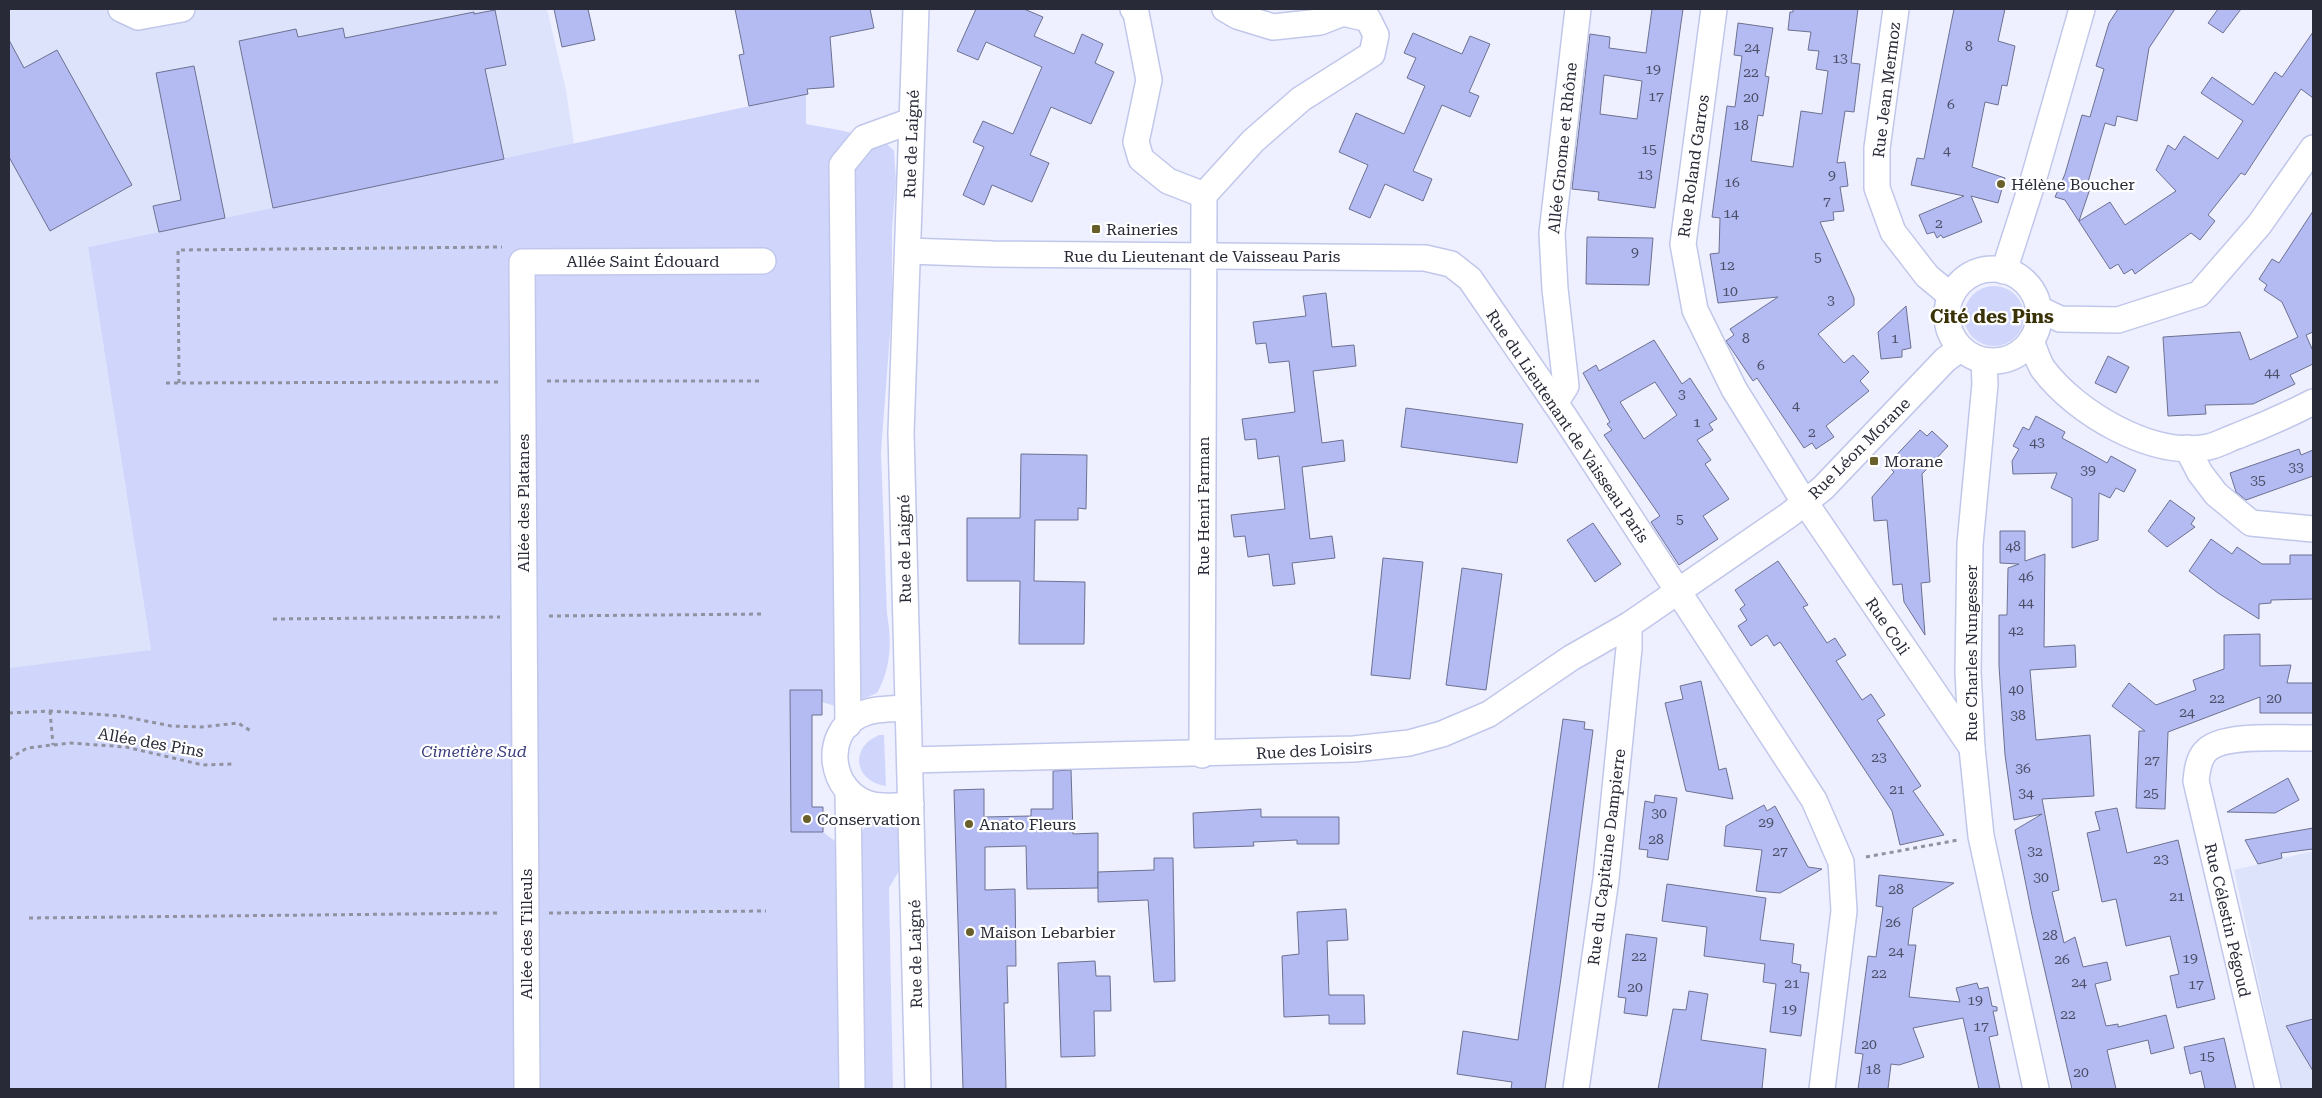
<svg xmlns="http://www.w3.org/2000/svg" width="2322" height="1098" viewBox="0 0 2322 1098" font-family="'Roboto Serif',serif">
	<rect width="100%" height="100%" fill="#eef0ff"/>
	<!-- built -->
	<g fill="#dee3fc">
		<polygon points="9,9 547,9 566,90 574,144 88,247 151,651 9,668"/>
		<polygon points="2313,851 2313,1088 2282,1089 2234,870"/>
	</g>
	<!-- green -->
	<g fill="#d0d6fb">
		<path d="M806 94V124L844 131 886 143 894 151 896 181 892 229V307L881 452 887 614C892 642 891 668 877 693L861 700 847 694 835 706 822 702V715H812V807H823V832L840 845 859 839C870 810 886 811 905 831L906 859 889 888 893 1089H9V668L151 650 88 247Z"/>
		<circle cx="1994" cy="316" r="30"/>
		<path d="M879 735H884L886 786C854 781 849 748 879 735Z"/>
	</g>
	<!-- building -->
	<g fill="#b3bbf2" stroke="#6d7191" fill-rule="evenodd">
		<polygon points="554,9 588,9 595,40 562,47"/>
		<polygon points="735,9 870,9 874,28 830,37 834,87 807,89 808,94 749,106 739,55 744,54"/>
		<polygon points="976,9 1024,9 1043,17 1034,36 1074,54 1082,34 1103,44 1095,63 1114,72 1091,124 1051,107 1030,155 1049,163 1032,202 992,185 984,205 963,195 984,147 973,142 983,121 1013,134 1042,67 986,42 978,60 957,51"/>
		<path d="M1652 9H1683L1655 208 1598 200 1599 192 1572 189 1590 34 1610 37 1609 48 1646 53ZM1604 75 1642 81 1637 119 1600 114Z"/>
		<polygon points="1793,9 1858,9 1851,63 1860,64 1854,112 1845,111 1837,163 1845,162 1848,186 1840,187 1844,211 1833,212 1834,220 1820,222 1854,298 1854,305 1818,334 1844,363 1853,355 1869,372 1860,381 1869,391 1826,426 1834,437 1816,449 1812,443 1804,448 1757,378 1753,381 1726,341 1734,335 1730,329 1778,297 1718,303 1710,254 1719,253 1720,218 1712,217 1727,106 1735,107 1742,56 1734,55 1738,23 1773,28 1765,76 1769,77 1763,116 1758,115 1751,161 1793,167 1801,111 1822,114 1828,71 1816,69 1819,51 1808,50 1811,32 1788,30 1790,12 1793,12"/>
		<polygon points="1954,9 2005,9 1998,41 2015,46 2007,86 2002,85 1998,105 1985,102 1972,167 2005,178 1998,203 1971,196 1982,222 1943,238 1941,235 1937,238 1934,232 1927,234 1919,215 1964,196 1911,185 1917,158 1924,159"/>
		<polygon points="2118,9 2175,9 2149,48 2137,121 2117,116 2115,126 2105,123 2088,182 2092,183 2079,221 2110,202 2125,225 2176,191 2156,170 2168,145 2175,150 2184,136 2218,159 2243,121 2201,93 2212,77 2253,105 2275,72 2282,77 2313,32 2313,98 2301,89 2245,175 2241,173 2208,215 2215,221 2200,240 2191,233 2135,274 2132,269 2124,274 2118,264 2110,269 2065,200 2055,197 2065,174 2082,115 2090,117 2104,69 2096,66 2109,23"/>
		<polygon points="2218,9 2241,9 2223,33 2208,23"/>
		<polygon points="495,10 506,65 485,69 504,159 273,208 239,41 296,29 298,37 343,28 345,38 474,12 474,14"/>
		<polygon points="1413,33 1462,54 1470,36 1490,44 1469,92 1479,96 1470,117 1442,105 1413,171 1432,179 1423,201 1385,184 1370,218 1349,209 1368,165 1339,152 1356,113 1404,134 1425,86 1407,78 1416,58 1404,53"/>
		<polygon points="9,40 24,68 57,50 132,185 50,231 9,157"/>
		<polygon points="194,66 225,218 159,232 153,206 181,200 156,73"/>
		<polygon points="2313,211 2313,332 2306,335 2313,351 2313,364 2290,375 2295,384 2253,404 2205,405 2206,414 2168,416 2163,337 2240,332 2250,360 2298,337 2282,302 2264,290 2267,285 2259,279 2272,259 2279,263"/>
		<polygon points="1587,237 1653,238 1649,285 1586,284"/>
		<polygon points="1326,293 1332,347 1354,345 1356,366 1313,371 1322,443 1343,440 1345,461 1302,467 1310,539 1332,536 1335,558 1292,563 1295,584 1273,586 1269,554 1248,557 1245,536 1234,537 1231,515 1285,509 1279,456 1258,459 1256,439 1245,440 1242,419 1295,412 1289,361 1269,363 1266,343 1256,344 1253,322 1306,316 1303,296"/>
		<polygon points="1906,306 1911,348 1902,350 1902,357 1881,359 1878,332"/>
		<path d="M1654 340 1682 384 1690 378 1717 419 1709 424 1713 430 1697 440 1711 460 1705 464 1729 499 1703 516 1718 539 1679 565 1651 522 1660 516 1604 435 1612 430 1607 424 1610 422 1583 373 1596 365 1599 371ZM1655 382 1677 415 1644 439 1620 402Z"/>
		<polygon points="2108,356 2129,367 2116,393 2095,383"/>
		<polygon points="1406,408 1523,424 1517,463 1401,447"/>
		<polygon points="2036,416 2065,432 2062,438 2084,450 2107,463 2111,456 2136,470 2124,492 2116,488 2110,498 2099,493 2098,540 2072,548 2072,498 2051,488 2057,473 2013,474 2012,461 2019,449 2013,446 2023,427 2029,430"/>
		<polygon points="1920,430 1927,436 1932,431 1948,446 1922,474 1930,582 1921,583 1925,635 1904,602 1902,584 1893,585 1887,520 1874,521 1872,497 1894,472 1887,465"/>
		<polygon points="2299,449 2301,455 2313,450 2313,476 2246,500 2236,492 2230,473"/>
		<polygon points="1021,454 1087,455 1086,509 1078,508 1078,520 1035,520 1034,581 1085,582 1084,644 1019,644 1020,581 967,581 967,518 1020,518"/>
		<polygon points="2170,500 2195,518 2191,524 2195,527 2167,547 2148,531"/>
		<polygon points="1593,523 1621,564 1595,582 1567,540"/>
		<polygon points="2000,531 2025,531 2025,561 2045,554 2044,647 2075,645 2076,667 2030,670 2036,740 2090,735 2094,796 2042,799 2059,890 2052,892 2064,943 2075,937 2083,967 2107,962 2111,980 2095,984 2106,1026 2118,1024 2118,1027 2166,1015 2174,1048 2151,1054 2148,1040 2107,1050 2116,1089 2072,1089 2032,915 2015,830 2042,814 2014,820 2005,755 1999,666 1999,615 2007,615 2008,568 2019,564 2000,563"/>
		<polygon points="2211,539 2232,554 2237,547 2262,564 2290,564 2290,555 2313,555 2313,599 2271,600 2271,603 2259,604 2259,619 2218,593 2189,571"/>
		<polygon points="1383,558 1423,562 1410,679 1371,675"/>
		<polygon points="1778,561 1808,605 1803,607 1827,643 1835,638 1846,655 1836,661 1862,700 1871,694 1885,715 1877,720 1921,786 1913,791 1944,835 1900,845 1892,811 1780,642 1774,646 1767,635 1751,646 1738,626 1747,620 1740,609 1745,605 1735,590"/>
		<polygon points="1462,568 1502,574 1486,690 1446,685"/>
		<polygon points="2260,634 2260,666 2291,665 2287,683 2313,683 2313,713 2260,713 2260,697 2168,732 2165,809 2136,808 2139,731 2145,731 2112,706 2129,683 2156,705 2196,690 2193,680 2224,669 2224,635"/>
		<polygon points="1701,681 1719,770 1726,768 1733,799 1686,791 1665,703 1683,699 1680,686"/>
		<polygon points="790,690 822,690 822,715 812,715 812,807 823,807 823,832 791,832"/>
		<polygon points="1563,719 1585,722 1584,729 1593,730 1561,978 1545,1089 1511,1089 1512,1082 1457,1074 1463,1031 1518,1040"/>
		<polygon points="1071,770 1073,834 1098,833 1098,888 1027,889 1026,846 985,847 985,890 1015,889 1016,966 1007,966 1008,1003 1004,1003 1006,1089 963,1089 954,790 984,789 984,817 1031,816 1031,809 1053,809 1053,771"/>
		<polygon points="2288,778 2299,800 2275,813 2227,812"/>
		<polygon points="1655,795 1677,798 1668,860 1647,857 1648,850 1639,849 1645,801 1654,803"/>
		<polygon points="1764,805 1767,811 1775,806 1808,867 1822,869 1780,893 1756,891 1762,850 1724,846 1726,826"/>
		<polygon points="2117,808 2127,853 2178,840 2215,999 2177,1008 2170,976 2179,974 2170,936 2126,946 2116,899 2102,902 2087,833 2100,830 2095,812"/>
		<polygon points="1261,809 1261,817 1339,817 1339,844 1297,844 1297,840 1253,842 1254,846 1194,848 1193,813"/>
		<polygon points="2313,828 2313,849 2281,853 2282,858 2258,864 2245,840"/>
		<polygon points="1154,858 1173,858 1175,981 1154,982 1148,900 1098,902 1098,872 1154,870"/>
		<polygon points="1879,875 1954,883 1913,908 1908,945 1916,945 1909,997 1960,1002 1956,988 1977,983 1979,989 1988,987 1992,1006 1997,1007 1997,1011 1993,1011 1998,1035 1989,1037 2000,1089 1979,1089 1963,1018 1913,1028 1924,1057 1899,1065 1891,1064 1888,1089 1858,1089 1863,1054 1855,1053 1868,956 1876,957 1883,907 1876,906"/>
		<polygon points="1667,884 1766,898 1760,940 1794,944 1792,963 1801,965 1800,972 1809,973 1801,1036 1770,1032 1776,984 1763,982 1765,964 1704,956 1707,927 1662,921"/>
		<polygon points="1346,909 1348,940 1327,941 1329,995 1364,995 1365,1024 1329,1024 1329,1015 1284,1017 1282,956 1299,954 1297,912"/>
		<polygon points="1626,934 1657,938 1647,1016 1624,1013 1626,998 1618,997"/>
		<polygon points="1095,961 1096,976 1110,976 1111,1011 1094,1011 1095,1056 1061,1057 1058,963"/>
		<polygon points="1689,991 1708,994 1701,1040 1766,1049 1762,1089 1658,1089 1673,1009 1686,1010"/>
		<polygon points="2313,1019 2313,1071 2286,1026"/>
		<polygon points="2224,1038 2236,1089 2205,1089 2201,1071 2190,1074 2184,1047"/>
	</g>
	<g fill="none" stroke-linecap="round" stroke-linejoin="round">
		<!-- minor casing -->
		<g stroke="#c1c7ea" stroke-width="28">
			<g id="minor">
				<polyline points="121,9 138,17 182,9"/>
				<polyline points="916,9 901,433 918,1089"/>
				<polyline points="1133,9 1136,13 1149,80 1136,142 1141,159 1168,181 1204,195"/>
				<polyline points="1714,9 1683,244 1695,310 1734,389 1798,492 1972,748"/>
				<polyline points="1896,9 1877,148 1877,188 1893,232 1927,276 1951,296"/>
				<polyline points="908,251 993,254 1425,258 1451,264 1470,279 1562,413 1814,800 1841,862 1844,911 1822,1089"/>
				<circle cx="1993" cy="315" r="46"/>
				<polyline points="2004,271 2033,181 2082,9"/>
				<polyline points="2039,309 2060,319 2118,320 2199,294 2259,225 2313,148"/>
				<path d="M2031 341C2035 350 2038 362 2043 369 2076 413 2152 458 2208 447 2218 445 2228 439 2237 436 2263 426 2288 415 2313 402"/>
				<polyline points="1984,361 1985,384 1970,544 1968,672 1972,748 1981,836 2036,1089"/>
				<polyline points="1555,403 1566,386 1555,289 1552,233 1578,9"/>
				<polyline points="2187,448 2200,473 2216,494 2251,523 2313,529"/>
				<path d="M908 708C891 709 873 708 858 716 822 736 830 792 869 804 882 808 898 806 911 805"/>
				<polyline points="848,725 842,165 864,138 911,121"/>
				<polyline points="1202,755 1204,195 1253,141 1301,99 1372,54 1376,35 1368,19 1343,13 1320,22 1273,27 1237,16 1225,9"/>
				<polyline points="910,760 1354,749 1409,743 1442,734 1489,714 1571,658 1629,625 1789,515 1823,488 1945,360 1961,348"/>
				<polyline points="848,791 852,1089"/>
				<polyline points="527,1089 522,262 763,261"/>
				<polyline points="1576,1089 1606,879 1629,648 1629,625"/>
				<path d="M2268 1089 2196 781C2197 771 2198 760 2205 752 2221 732 2288 739 2313 738"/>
			</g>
		</g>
		<!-- path -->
		<g stroke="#9092a0" stroke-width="3" stroke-dasharray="4 4" stroke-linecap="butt">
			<polyline points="547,381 763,381"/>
			<polyline points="166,383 498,382"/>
			<polyline points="179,383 178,250 502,247"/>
			<polyline points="549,616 765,614"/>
			<polyline points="273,619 500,617"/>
			<polyline points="50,711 53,745"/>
			<polyline points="9,713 50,711 121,716 171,726 202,727 238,723 251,731"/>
			<polyline points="9,759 27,748 70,743 126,747 203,765 232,764"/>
			<polyline points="1866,857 1958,840"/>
			<polyline points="549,913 766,911"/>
			<polyline points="29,918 500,913"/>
		</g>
		<!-- minor -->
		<use href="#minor" stroke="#fff" stroke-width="25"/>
	</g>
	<!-- markers -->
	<g fill="#695f2b" stroke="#fff" stroke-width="2">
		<circle cx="2001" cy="184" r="5"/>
		<rect x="1091" y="224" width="10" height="10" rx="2.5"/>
		<rect x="1869" y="456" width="10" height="10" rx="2.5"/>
		<circle cx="807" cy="819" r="5"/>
		<circle cx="969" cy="824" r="5"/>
		<circle cx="970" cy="932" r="5"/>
	</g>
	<g text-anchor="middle" stroke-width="4.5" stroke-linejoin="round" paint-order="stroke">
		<!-- number labels -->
		<g font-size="14" fill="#4b4e66">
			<text x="1969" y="51">8</text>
			<text x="1752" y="52">24</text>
			<text x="1840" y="63">13</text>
			<text x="1653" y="74">19</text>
			<text x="1751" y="77">22</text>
			<text x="1656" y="101">17</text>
			<text x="1751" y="102">20</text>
			<text x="1951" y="109">6</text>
			<text x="1741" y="130">18</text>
			<text x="1649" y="154">15</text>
			<text x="1947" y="155">4</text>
			<text x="1645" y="179">13</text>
			<text x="1832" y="180">9</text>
			<text x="1732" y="187">16</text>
			<text x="1827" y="206">7</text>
			<text x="1731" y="218">14</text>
			<text x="1939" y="228">2</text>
			<text x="1635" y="257">9</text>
			<text x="1818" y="262">5</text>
			<text x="1727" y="270">12</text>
			<text x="1730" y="296">10</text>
			<text x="1831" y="305">3</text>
			<text x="1746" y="343">8</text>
			<text x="1895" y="343">1</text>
			<text x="1761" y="370">6</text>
			<text x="2272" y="377">44</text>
			<text x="1682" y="399">3</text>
			<text x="1796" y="410">4</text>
			<text x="1697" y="427">1</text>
			<text x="1812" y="437">2</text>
			<text x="2037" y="447">43</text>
			<text x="2296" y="472">33</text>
			<text x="2088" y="475">39</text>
			<text x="2258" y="485">35</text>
			<text x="1680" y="524">5</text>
			<text x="2013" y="551">48</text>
			<text x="2026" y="581">46</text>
			<text x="2026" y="607">44</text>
			<text x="2016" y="635">42</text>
			<text x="2016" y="694">40</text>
			<text x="2217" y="703">22</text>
			<text x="2274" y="703">20</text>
			<text x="2187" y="717">24</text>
			<text x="2018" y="720">38</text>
			<text x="1879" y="762">23</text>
			<text x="2152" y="765">27</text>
			<text x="2023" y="773">36</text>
			<text x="1897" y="794">21</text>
			<text x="2026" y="798">34</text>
			<text x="2151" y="798">25</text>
			<text x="1659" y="818">30</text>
			<text x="1766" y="827">29</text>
			<text x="1656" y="844">28</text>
			<text x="1780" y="856">27</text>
			<text x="2035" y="856">32</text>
			<text x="2161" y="864">23</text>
			<text x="2041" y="882">30</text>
			<text x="1896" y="894">28</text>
			<text x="2177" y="901">21</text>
			<text x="1893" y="927">26</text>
			<text x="2050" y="940">28</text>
			<text x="1896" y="956">24</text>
			<text x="1639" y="961">22</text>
			<text x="2190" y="963">19</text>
			<text x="2062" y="964">26</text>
			<text x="1879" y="978">22</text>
			<text x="2079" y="987">24</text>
			<text x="1792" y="988">21</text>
			<text x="2196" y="989">17</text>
			<text x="1635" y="992">20</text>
			<text x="1975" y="1005">19</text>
			<text x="1789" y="1014">19</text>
			<text x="2068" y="1019">22</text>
			<text x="1981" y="1031">17</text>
			<text x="1869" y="1049">20</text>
			<text x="2207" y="1061">15</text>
			<text x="1873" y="1074">18</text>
			<text x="2081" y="1077">20</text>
		</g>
		<!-- street labels -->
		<g font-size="16" fill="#282a37" stroke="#fff">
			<text transform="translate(1886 90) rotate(-83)" y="6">Rue Jean Mermoz</text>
			<text transform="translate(911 144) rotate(-88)" y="6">Rue de Laigné</text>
			<text transform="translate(1562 148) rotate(-84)" y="6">Allée Gnome et Rhône</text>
			<text transform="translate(1693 166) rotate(-82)" y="6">Rue Roland Garros</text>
			<text x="1202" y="262">Rue du Lieutenant de Vaisseau Paris</text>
			<text x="643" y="267">Allée Saint Édouard</text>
			<text transform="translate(1568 426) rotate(56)" y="6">Rue du Lieutenant de Vaisseau Paris</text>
			<text transform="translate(1859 448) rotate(-45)" y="6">Rue Léon Morane</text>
			<text transform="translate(523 503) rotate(-90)" y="6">Allée des Platanes</text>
			<text transform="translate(1203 506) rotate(-90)" y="6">Rue Henri Farman</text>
			<text transform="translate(904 549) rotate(-91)" y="6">Rue de Laigné</text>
			<text transform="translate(1888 626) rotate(56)" y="6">Rue Coli</text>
			<text transform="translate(1971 653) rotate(-90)" y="6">Rue Charles Nungesser</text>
			<text transform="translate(151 742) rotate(10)" y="6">Allée des Pins</text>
			<text transform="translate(1314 750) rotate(-3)" y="6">Rue des Loisirs</text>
			<text transform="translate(1606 857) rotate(-83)" y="6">Rue du Capitaine Dampierre</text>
			<text transform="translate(2228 920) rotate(77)" y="6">Rue Célestin Pégoud</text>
			<text transform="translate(526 934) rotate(-90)" y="6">Allée des Tilleuls</text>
			<text transform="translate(915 954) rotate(-91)" y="6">Rue de Laigné</text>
		</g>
		<!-- poi labels -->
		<g font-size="16" fill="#282a37" stroke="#fff" text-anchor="start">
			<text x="2011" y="190">Hélène Boucher</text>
			<text x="1106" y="235">Raineries</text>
			<text x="1884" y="467">Morane</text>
			<text x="817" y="825">Conservation</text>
			<text x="979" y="830">Anato Fleurs</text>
			<text x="980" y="938">Maison Lebarbier</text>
		</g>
		<!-- park labels -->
		<g font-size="16" font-style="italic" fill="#3a3d7e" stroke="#fff">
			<text x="474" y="757">Cimetière Sud</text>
		</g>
		<!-- quarter labels -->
		<g font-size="19" font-weight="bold" fill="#3a3207" stroke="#fff">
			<text x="1992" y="323">Cité des Pins</text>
		</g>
	</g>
	<!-- border -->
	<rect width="2322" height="1098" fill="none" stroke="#282a37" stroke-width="20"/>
</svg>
